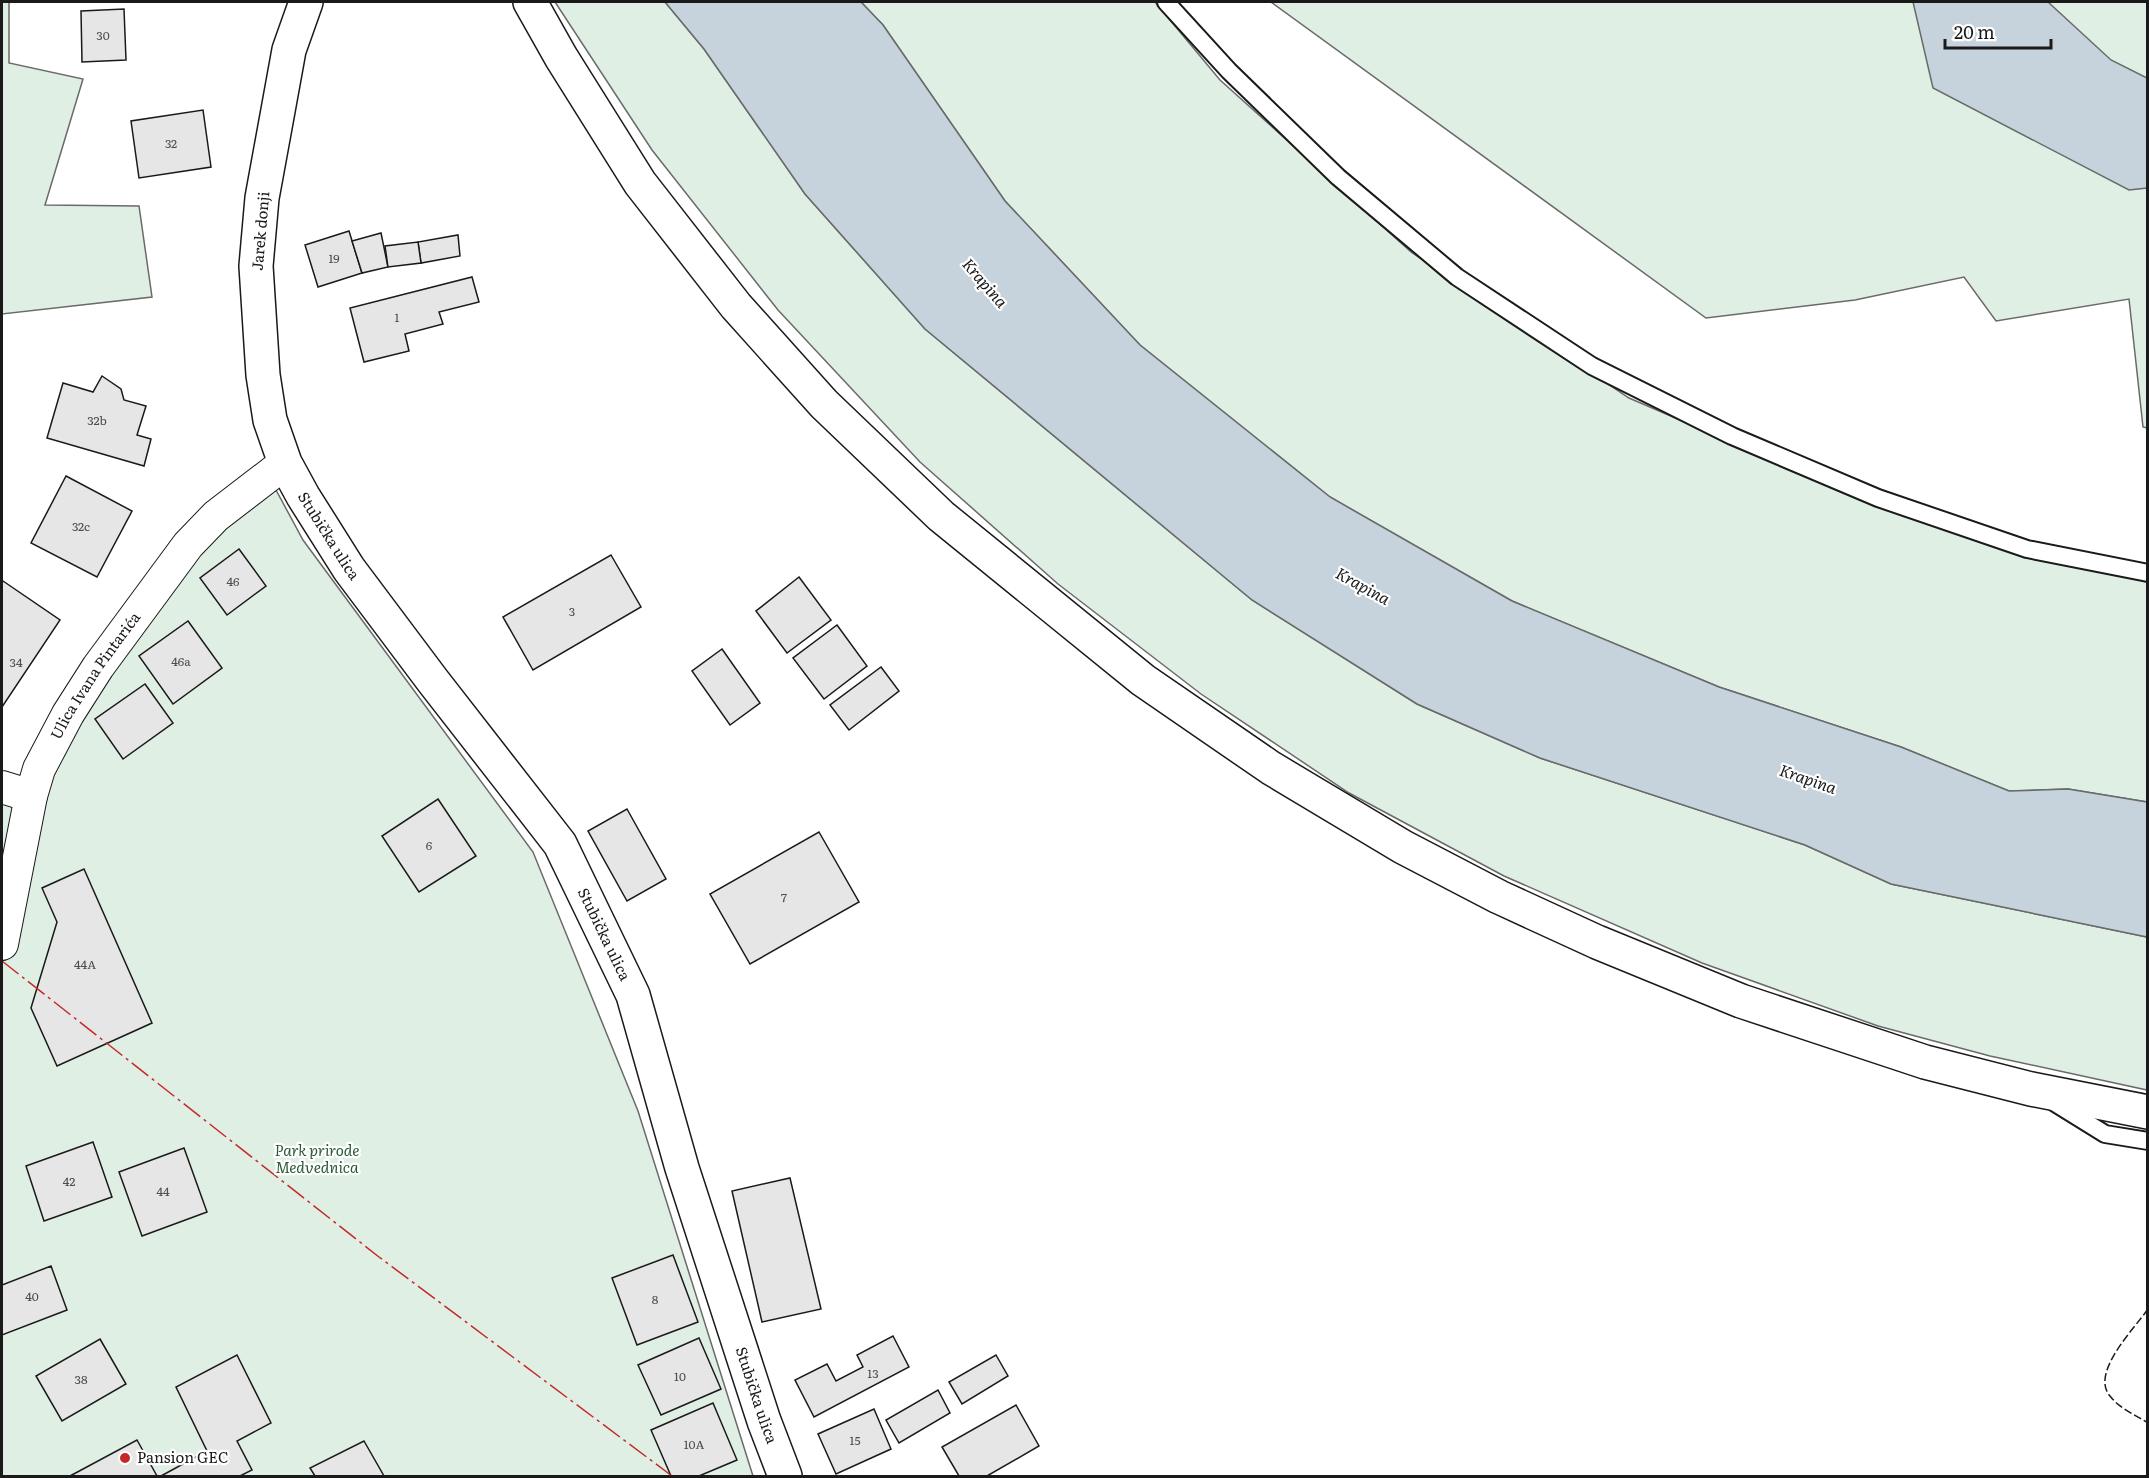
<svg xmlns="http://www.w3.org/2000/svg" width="2149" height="1478" viewBox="0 0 2149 1478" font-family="Literata,serif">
	<rect width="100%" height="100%" fill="#fff"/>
	<!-- green -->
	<g fill="#e0efe3" stroke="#6a6a6a" stroke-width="1.5">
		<polygon points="2,2 9,2 9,63 83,79 45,205 139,206 152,297 2,314"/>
		<polygon points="555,2 665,2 704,49 805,194 925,329 1252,600 1417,704 1540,758 1805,845 1891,884 2147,937 2147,1090 1990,1056 1878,1026 1702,963 1504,876 1349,793 1201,694 1058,584 920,462 778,310 652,150"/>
		<polygon points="861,2 1155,2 1220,80 1411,252 1629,398 1903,516 2147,582 2147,802 2068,789 2009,791 1901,747 1719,687 1512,601 1330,497 1140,345 1005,201 883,25"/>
		<polygon points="1271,2 2147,2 2147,428 2143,427 2129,299 1996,321 1964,277 1855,300 1706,318"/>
		<polygon points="276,490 303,540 533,852 638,1111 753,1476 2,1476 2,802 67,733 210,541"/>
	</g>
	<!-- water -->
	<g fill="#c6d2dc" stroke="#6a6a6a" stroke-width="1.5">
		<polygon points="665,2 861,2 883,25 1005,201 1140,345 1330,497 1512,601 1719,687 1901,747 2009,791 2068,789 2147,802 2147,937 1891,884 1805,845 1540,758 1417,704 1252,600 925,329 805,194 704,49"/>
		<polygon points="1913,2 2048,2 2111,60 2147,78 2147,188 2129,190 1933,88"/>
	</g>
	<!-- building -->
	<g fill="#e6e6e6" stroke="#1a1a1a" stroke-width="1.5">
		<polygon points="124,9 126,60 82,62 81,11"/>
		<polygon points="203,110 211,167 139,178 131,121"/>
		<polygon points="349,231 362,273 318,287 305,245"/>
		<polygon points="381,233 388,267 362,273 352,241"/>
		<polygon points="458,235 460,256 421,263 418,242"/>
		<polygon points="418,242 421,263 388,267 385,246"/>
		<polygon points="472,277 479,302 439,312 443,324 405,334 409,351 364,362 350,308"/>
		<polygon points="102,376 121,389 124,400 146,406 137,435 151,439 144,466 47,438 63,383 93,392"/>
		<polygon points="66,476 132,511 97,577 31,543"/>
		<polygon points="239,549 266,586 227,615 200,578"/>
		<polygon points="611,555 641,607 533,670 503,617"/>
		<polygon points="799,577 831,620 787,653 756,611"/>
		<polygon points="3,581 60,620 2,707 2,583"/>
		<polygon points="188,621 222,668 173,704 139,656"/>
		<polygon points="837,625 867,666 824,699 793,658"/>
		<polygon points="722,649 760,703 730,725 692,671"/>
		<polygon points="881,667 899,691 849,730 830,705"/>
		<polygon points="145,684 173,723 123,759 95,719"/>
		<polygon points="438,799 476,856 419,892 382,836"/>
		<polygon points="627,809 666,879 627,901 588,831"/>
		<polygon points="819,832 859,902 750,964 710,894"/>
		<polygon points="84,869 152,1023 57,1066 31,1008 57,922 42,888"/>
		<polygon points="93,1142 112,1197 44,1221 26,1166"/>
		<polygon points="184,1148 207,1212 142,1236 119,1172"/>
		<polygon points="790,1178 821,1309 762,1322 732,1191"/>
		<polygon points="673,1255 698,1322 637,1345 612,1278"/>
		<polygon points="51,1266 67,1310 2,1335 2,1285"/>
		<polygon points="893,1336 909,1367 814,1417 795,1380 827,1364 836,1381 863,1367 857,1355"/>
		<polygon points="699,1338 721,1389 661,1415 638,1365"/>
		<polygon points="100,1339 126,1384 62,1421 36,1376"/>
		<polygon points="237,1355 271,1423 237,1441 252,1470 240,1476 161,1476 207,1451 176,1387"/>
		<polygon points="996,1355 1008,1376 962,1404 949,1382"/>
		<polygon points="938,1390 950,1413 899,1443 886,1420"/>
		<polygon points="713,1403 737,1460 699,1476 671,1476 651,1430"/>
		<polygon points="1016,1405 1039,1446 987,1476 959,1476 942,1447"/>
		<polygon points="874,1409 891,1449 836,1474 818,1434"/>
		<polygon points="137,1440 157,1476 70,1476"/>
		<polygon points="364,1441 384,1476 315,1476 310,1468"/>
	</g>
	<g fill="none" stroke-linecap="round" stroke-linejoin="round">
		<!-- lane casing -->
		<g stroke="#1a1a1a" stroke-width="20">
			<g id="lane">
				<polyline points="1166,2 1229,71 1338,177 1457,277 1592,366 1732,436 1878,498 2027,549 2148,573"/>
				<polyline points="2055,1103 2105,1134 2148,1141"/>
			</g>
		</g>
		<!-- street casing -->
		<g stroke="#1a1a1a" stroke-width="34">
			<g id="street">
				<polyline points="2,787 31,796"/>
				<path id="s1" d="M2 944 31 796 39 769 68 714 98 667 188 545 216 516 285 463"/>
			</g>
		</g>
		<!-- secondary casing -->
		<g stroke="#1a1a1a" stroke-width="36">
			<g id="secondary">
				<path id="s2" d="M306 2 289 50 277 116 262 198 256 266 263 375 270 420 285 463 303 496 349 569 433 681 560 844 633 995 682 1168 764 1421 785 1476"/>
			</g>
		</g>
		<!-- primary casing -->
		<g stroke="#1a1a1a" stroke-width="36">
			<polyline id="primary" points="530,2 561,57 640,183 736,306 824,404 941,516 1143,680 1271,768 1403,847 1499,897 1597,942 1741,1001 1925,1062 2031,1089 2148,1112"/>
		</g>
		<!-- lane -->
		<use href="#lane" stroke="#fff" stroke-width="16"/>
		<!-- street -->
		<use href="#street" stroke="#fff" stroke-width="32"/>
		<!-- secondary -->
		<use href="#secondary" stroke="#fff" stroke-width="33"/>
		<!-- primary -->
		<use href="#primary" stroke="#fff" stroke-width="33"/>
		<!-- fence -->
		<path stroke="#1a1a1a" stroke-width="1.5" stroke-dasharray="8 3" stroke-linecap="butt" d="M2148 1309C2134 1329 2090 1373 2110 1396 2119 1408 2135 1415 2148 1423"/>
		<!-- power -->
		<polyline stroke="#c62828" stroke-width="1.5" stroke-dasharray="21 4.5 3 4.5" stroke-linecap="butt" points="2,961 379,1257 672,1476"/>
	</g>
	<!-- markers -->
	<circle fill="#c62828" stroke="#fff" stroke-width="2" cx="125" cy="1458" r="6"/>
	<g text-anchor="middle" stroke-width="4.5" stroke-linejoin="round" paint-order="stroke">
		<!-- number labels -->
		<g font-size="12" fill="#4d4d4d">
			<text x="103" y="40">30</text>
			<text x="171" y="148">32</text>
			<text x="334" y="263">19</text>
			<text x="397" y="322">1</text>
			<text x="97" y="425">32b</text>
			<text x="81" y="531">32c</text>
			<text x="233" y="586">46</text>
			<text x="572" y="616">3</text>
			<text x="181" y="666">46a</text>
			<text x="16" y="667">34</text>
			<text x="429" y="850">6</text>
			<text x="784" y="902">7</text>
			<text x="85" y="969">44A</text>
			<text x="69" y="1186">42</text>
			<text x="163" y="1196">44</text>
			<text x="32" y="1301">40</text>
			<text x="655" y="1304">8</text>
			<text x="873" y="1378">13</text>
			<text x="680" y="1381">10</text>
			<text x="81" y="1384">38</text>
			<text x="855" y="1445">15</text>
			<text x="694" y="1449">10A</text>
		</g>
		<!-- street labels -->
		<g font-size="15" fill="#1a1a1a" stroke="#fff">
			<text transform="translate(261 231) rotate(-85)" y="5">Jarek donji</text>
			<text dy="5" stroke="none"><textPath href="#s2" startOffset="555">Stubička ulica</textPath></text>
			<text dy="5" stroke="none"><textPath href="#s1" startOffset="288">Ulica Ivana Pintarića</textPath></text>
			<text dy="5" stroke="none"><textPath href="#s2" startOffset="1041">Stubička ulica</textPath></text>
			<text dy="5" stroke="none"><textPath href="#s2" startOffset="1527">Stubička ulica</textPath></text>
		</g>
		<!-- park labels -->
		<g font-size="15" font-style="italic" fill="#2b5a34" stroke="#fff">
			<text x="317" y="1156">Park prirode<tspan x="317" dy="17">Medvednica</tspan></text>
		</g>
		<!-- poi labels -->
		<g font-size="15" fill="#1a1a1a" stroke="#fff" text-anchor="start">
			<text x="137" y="1463">Pansion GEC</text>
		</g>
		<!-- water labels -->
		<g font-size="16" font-style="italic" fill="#1a1a1a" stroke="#fff">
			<text transform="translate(985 283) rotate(49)" y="6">Krapina</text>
			<text transform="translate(1363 586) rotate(29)" y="6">Krapina</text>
			<text transform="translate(1808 779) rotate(19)" y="6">Krapina</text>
		</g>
	</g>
	<!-- border -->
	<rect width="2149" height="1478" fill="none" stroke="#1a1a1a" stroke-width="6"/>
	<!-- scale -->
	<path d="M1945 39v9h106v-9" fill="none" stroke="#1a1a1a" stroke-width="3"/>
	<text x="1954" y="39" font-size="18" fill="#1a1a1a" stroke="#ffffff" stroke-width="4.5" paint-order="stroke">20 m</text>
</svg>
